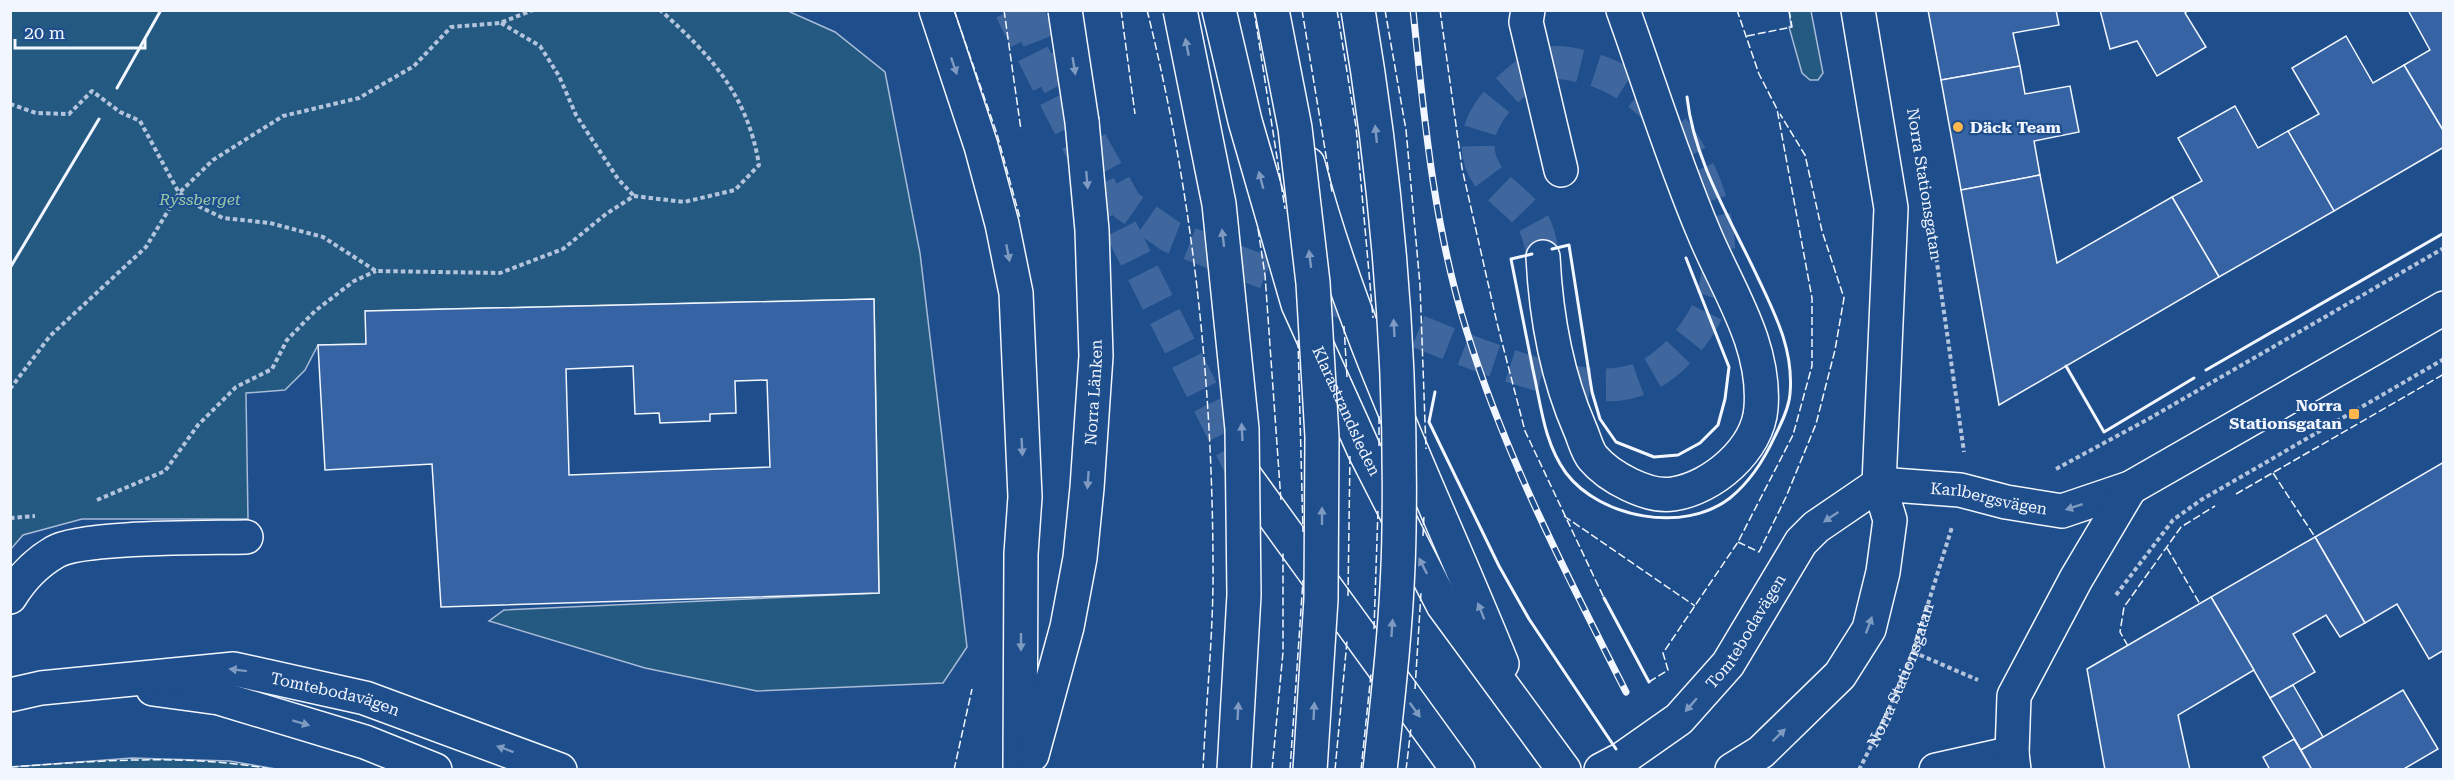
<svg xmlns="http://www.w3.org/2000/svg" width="2454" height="780" viewBox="0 0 2454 780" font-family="'Roboto Serif',serif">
	<rect width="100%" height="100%" fill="#1f4e8c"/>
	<!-- green -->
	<g fill="#245a82" stroke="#a8bbd7" stroke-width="1.5">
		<polygon points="11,11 788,11 835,32 885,72 920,253 967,647 943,683 757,691 645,668 489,621 504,610 879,593 874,299 366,311 366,344 318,345 305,370 285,390 246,393 248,519 82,519 23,535 11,549"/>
		<polygon points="1789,11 1811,11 1823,73 1818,80 1810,80 1802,73 1789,27 1791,26"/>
		<polygon points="132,758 230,761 276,769 11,769 11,767"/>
	</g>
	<!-- building -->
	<g fill="#3563a3" stroke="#f2f6ff" stroke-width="1.5" fill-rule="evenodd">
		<polygon points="1928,10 2056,10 2059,25 2013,33 2020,66 1941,80"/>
		<polygon points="2100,10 2189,10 2185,13 2206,47 2157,76 2137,41 2110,49"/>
		<polygon points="2408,10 2444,10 2444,132 2404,65 2430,50"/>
		<polygon points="2346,36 2373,83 2404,65 2444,132 2444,147 2334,211 2288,131 2319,114 2292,68"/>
		<polygon points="2020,66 2025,94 2070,86 2079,132 2034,141 2040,175 1961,190 1941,80"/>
		<polygon points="2235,106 2258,148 2288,131 2334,211 2219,277 2172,197 2202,181 2178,138"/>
		<polygon points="2040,175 2057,263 2172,197 2219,277 1999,405 1961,190"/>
		<path d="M874 299 879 593 441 607 432 464 325 470 318 345 366 344 365 311ZM633 366 635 414 659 413 660 423 710 421V414L736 413 735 381 767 380 770 467 569 475 566 369Z"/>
		<polygon points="2444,462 2444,650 2429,659 2397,604 2365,623 2315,537"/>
		<polygon points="2315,537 2365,623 2340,637 2326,615 2293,634 2315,672 2270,698 2211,597"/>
		<polygon points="2211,597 2254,670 2178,715 2190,770 2105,770 2087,669"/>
		<polygon points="2293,685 2323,737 2301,750 2270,698"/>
		<polygon points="2403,690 2438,749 2402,770 2312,770 2301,750"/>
		<polygon points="2294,739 2312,770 2270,770 2263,757"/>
	</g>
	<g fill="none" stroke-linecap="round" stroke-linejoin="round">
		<!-- minor-tunnel -->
		<path stroke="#3f679d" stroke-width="33" stroke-dasharray="33 16" stroke-linecap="butt" d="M1027 10 1049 67 1126 205 1170 236C1242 264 1314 291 1387 319 1447 342 1564 396 1626 383 1657 377 1682 352 1699 326 1755 241 1684 95 1591 69 1577 65 1559 60 1544 64 1531 68 1515 83 1505 92 1493 105 1478 124 1478 143 1477 181 1510 193 1530 218 1538 227 1541 245 1543 257"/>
		<!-- highway-tunnel -->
		<polyline stroke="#3f679d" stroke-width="33" stroke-dasharray="33 16" stroke-linecap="butt" points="1011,10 1245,476"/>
		<!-- minor casing -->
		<g stroke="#f2f6ff" stroke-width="36">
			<g id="minor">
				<polyline points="1528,10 1526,22 1561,170"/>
				<path d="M1543 257C1546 318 1556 374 1580 429 1584 438 1587 451 1593 458 1609 477 1648 498 1673 494 1713 488 1758 449 1761 408 1766 344 1727 289 1704 233 1673 160 1650 85 1623 10"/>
				<path id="s2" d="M1879 484 1960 490 2006 502 2062 511 2130 488 2444 308"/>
				<path d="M10 597C21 579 36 563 55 552 82 536 208 538 246 537"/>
				<polyline points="153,689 219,698 365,742 435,770"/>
				<path id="s3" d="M10 695 41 688 234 669 365 698 560 770"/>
				<path id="s4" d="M1601 770 1622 759 1679 719 1728 664 1801 542 1816 527 1879 484"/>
				<polyline points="1732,770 1761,752 1840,675 1869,629 1883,572 1890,520 1879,484 1891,208 1858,10"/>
				<polyline points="1936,770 2012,753"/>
				<polyline points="2014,770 2012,753 2014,696 2076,579 2130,488"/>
			</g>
		</g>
		<!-- highway casing -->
		<g stroke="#f2f6ff" stroke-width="36">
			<g id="highway">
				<polyline points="936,10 981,146 1002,224 1016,293 1025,497 1021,554 1020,770"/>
				<path id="s5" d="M1219 10 1245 121 1298 304 1364 450 1443 605 1564 770"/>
				<path d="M1308 164C1354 338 1435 498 1502 664"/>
				<polyline points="1245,476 1458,770"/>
				<path id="s6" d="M1032 755 1067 627 1080 558 1087 488 1096 356 1092 230 1082 122"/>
			</g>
		</g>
		<!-- path -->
		<g stroke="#b3c4dc" stroke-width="4" stroke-dasharray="4.5 3" stroke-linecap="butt">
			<polyline points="501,23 540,46 559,76 576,115 618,179 634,196"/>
			<path d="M10 104 36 113 69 114 92 91 120 112 140 121 179 193 198 206 223 218 270 223 323 237 376 271 500 273 563 249 606 214 634 196 684 202 735 190 759 165C748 96 711 55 660 10"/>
			<polyline points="1932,228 1964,452"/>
			<polyline points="10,389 50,336 146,247 179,193 213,160 283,116 359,98 414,66 451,27 500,23 533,10"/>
			<polyline points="2056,469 2152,417 2444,248"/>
			<polyline points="97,500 165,471 198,425 236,387 272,369 287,340 315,311 354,281 376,271"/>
			<polyline points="10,518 35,516"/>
			<polyline points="2116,595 2173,520 2201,500 2444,359"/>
			<polyline points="1913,652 1978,680"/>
			<path id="s1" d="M1859 770 1885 718 1913 652 1952 527"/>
		</g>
		<!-- minor -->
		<use href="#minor" stroke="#1f4e8c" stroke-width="33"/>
		<!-- highway -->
		<use href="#highway" stroke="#1f4e8c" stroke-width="33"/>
		<!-- rail casing -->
		<g stroke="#f2f6ff" stroke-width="7">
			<path id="rail" d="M1413 10C1424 118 1434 228 1467 332 1506 458 1567 575 1626 692"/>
		</g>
		<!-- rail -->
		<use href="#rail" stroke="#1f4e8c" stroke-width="4.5" stroke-dasharray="14" stroke-linecap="butt"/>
		<!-- highway-bridge casing -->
		<g stroke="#f2f6ff" stroke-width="36" stroke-linecap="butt">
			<g id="highway-bridge">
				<polyline points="1065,10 1082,122"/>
				<polyline points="1180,10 1219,204 1242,429 1244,595 1234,770"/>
				<polyline points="1272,10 1295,128 1313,283 1322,437 1321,599 1310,770"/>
				<path d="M1358 10C1387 182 1402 356 1399 530 1398 609 1389 690 1380 770"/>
			</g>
		</g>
		<!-- highway-bridge -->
		<use href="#highway-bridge" stroke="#1f4e8c" stroke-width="33"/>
		<!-- fence -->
		<g stroke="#f2f6ff" stroke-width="1.5" stroke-dasharray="8 3" stroke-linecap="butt">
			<polyline points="954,10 997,134 1020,218"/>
			<polyline points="1004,10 1021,130"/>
			<polyline points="1121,10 1135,114"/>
			<path d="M1147 10C1192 190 1212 376 1213 560 1214 630 1206 700 1203 770"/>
			<polyline points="1254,10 1285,209"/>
			<polyline points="1302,10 1332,192"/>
			<polyline points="1337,10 1356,127 1373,318"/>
			<polyline points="1385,10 1406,130 1420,285 1426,449"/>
			<polyline points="1440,10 1462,168 1497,323 1525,431 1604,598"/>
			<polyline points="1747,36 1792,27 1789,10"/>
			<polyline points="1258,229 1265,275 1281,501"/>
			<polyline points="1344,326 1347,377"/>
			<polyline points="1298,340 1303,532"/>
			<polyline points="1379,416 1379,449"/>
			<polyline points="2273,473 2315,537"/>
			<polyline points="2236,494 2444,374"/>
			<polyline points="1564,516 1695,606"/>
			<polyline points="1423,536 1424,515"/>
			<polyline points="1738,542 1759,552 1786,497 1816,424 1835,350 1844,298 1822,231 1805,155 1780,114"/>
			<polyline points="2167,548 2200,604"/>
			<polyline points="1348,596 1350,455"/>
			<polyline points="1374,629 1378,509"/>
			<polyline points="2128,646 2120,632 2124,607 2181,527 2215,506"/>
			<polyline points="1649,682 1668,670 1663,653 1738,542 1793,435 1812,366 1812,298 1777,109 1759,74 1737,10"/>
			<polyline points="1415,689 1421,593"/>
			<path d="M10 767C99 761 187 753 276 770"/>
			<polyline points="954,770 972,689"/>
			<polyline points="1272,770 1283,652 1283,552"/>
			<polyline points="1290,770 1303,580"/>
			<polyline points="1335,770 1347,641"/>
			<polyline points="1361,770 1371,674"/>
			<polyline points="1406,770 1411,728"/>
		</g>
		<!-- wall -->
		<g stroke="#f2f6ff" stroke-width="3">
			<polyline points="117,88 161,10"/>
			<polyline points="1552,249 1569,245 1592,392 1600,419 1616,442 1654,457 1678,455 1700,443 1718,425 1725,399 1729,367 1686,258"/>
			<path d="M1532 254 1511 259C1518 296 1526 333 1533 370 1541 405 1544 443 1566 473 1600 518 1684 534 1730 498 1751 481 1764 460 1775 436 1781 424 1789 408 1790 394 1794 351 1776 316 1758 278 1731 220 1694 161 1687 97"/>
			<polyline points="10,268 99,119"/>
			<polyline points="2066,366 2104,432 2194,378"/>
			<polyline points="2206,370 2444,233"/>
			<polyline points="1435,392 1429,422 1499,566 1529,619 1616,749"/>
			<polyline points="1604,598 1649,682"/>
		</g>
	</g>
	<!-- one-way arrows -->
	<defs><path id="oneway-solid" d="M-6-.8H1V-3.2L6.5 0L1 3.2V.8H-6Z" transform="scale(1.5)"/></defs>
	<g fill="#7e9ac0">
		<use href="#oneway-solid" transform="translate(1187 47) rotate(-101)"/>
		<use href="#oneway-solid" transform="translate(954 66) rotate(71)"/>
		<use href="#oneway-solid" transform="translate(1074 66) rotate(81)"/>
		<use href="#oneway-solid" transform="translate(1376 134) rotate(-96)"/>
		<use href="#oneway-solid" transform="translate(1087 180) rotate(85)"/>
		<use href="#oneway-solid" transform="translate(1261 180) rotate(-105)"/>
		<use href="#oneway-solid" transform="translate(1223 238) rotate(-97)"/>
		<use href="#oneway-solid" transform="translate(1008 253) rotate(79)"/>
		<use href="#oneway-solid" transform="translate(1310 259) rotate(-97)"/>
		<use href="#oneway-solid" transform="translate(1394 328) rotate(-93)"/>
		<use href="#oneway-solid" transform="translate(1242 432) rotate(-93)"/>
		<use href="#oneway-solid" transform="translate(1022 447) rotate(87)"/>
		<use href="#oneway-solid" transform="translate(1088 480) rotate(94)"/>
		<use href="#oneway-solid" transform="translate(2074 507) rotate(162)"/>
		<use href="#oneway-solid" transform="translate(1322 516) rotate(-90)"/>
		<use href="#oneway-solid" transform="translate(1831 517) rotate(146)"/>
		<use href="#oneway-solid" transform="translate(1423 566) rotate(-117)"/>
		<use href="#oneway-solid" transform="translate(1481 611) rotate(-112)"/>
		<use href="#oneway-solid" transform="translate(1869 625) rotate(-70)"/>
		<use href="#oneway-solid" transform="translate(1392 628) rotate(-86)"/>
		<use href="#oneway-solid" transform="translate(1021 642) rotate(90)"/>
		<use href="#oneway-solid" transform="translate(238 670) rotate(-173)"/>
		<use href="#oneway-solid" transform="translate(1691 705) rotate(131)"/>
		<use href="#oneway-solid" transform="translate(1415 710) rotate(54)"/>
		<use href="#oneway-solid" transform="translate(1238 711) rotate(-87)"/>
		<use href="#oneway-solid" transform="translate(1314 711) rotate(-87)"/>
		<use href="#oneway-solid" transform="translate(301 723) rotate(17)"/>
		<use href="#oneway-solid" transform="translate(1779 735) rotate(-44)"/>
		<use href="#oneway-solid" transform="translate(505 749) rotate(-160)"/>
	</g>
	<!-- markers -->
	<g fill="#ffb74d" stroke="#1f4e8c" stroke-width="2">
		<circle cx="1958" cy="127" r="6"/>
		<rect x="2348" y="408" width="12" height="12" rx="3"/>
	</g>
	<g text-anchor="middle" stroke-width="4.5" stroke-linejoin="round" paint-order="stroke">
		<!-- poi labels -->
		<g font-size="16" font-weight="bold" fill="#f2f6ff" stroke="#1f4e8c" text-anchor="start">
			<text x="1970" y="133">Däck Team</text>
			<text x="2342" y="411" text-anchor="end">Norra<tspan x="2342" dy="18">Stationsgatan</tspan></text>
		</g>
		<!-- street labels -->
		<g font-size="16" fill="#f2f6ff" stroke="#1f4e8c">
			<text transform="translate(1925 184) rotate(81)" y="6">Norra Stationsgatan</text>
			<text dy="6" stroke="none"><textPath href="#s6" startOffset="369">Norra Länken</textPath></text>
			<text dy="6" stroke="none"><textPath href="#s5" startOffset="422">Klarastrandsleden</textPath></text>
			<text dy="6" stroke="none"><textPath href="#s2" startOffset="111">Karlbergsvägen</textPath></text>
			<text dy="6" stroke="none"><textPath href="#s4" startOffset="204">Tomtebodavägen</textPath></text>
			<text dy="6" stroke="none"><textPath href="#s1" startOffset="104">Norra Stationsgatan</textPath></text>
			<text dy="6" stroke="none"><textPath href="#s3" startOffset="330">Tomtebodavägen</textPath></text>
		</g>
		<!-- park labels -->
		<g font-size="16" font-style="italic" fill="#97c8a6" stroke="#1f4e8c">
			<text x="200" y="205">Ryssberget</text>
		</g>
	</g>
	<!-- border -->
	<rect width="2454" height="780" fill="none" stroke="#f2f6ff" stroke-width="24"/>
	<!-- scale -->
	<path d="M15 39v9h130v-9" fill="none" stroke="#f2f6ff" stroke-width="3"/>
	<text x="24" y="39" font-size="18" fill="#f2f6ff" stroke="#1f4e8c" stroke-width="4.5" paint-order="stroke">20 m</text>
</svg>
